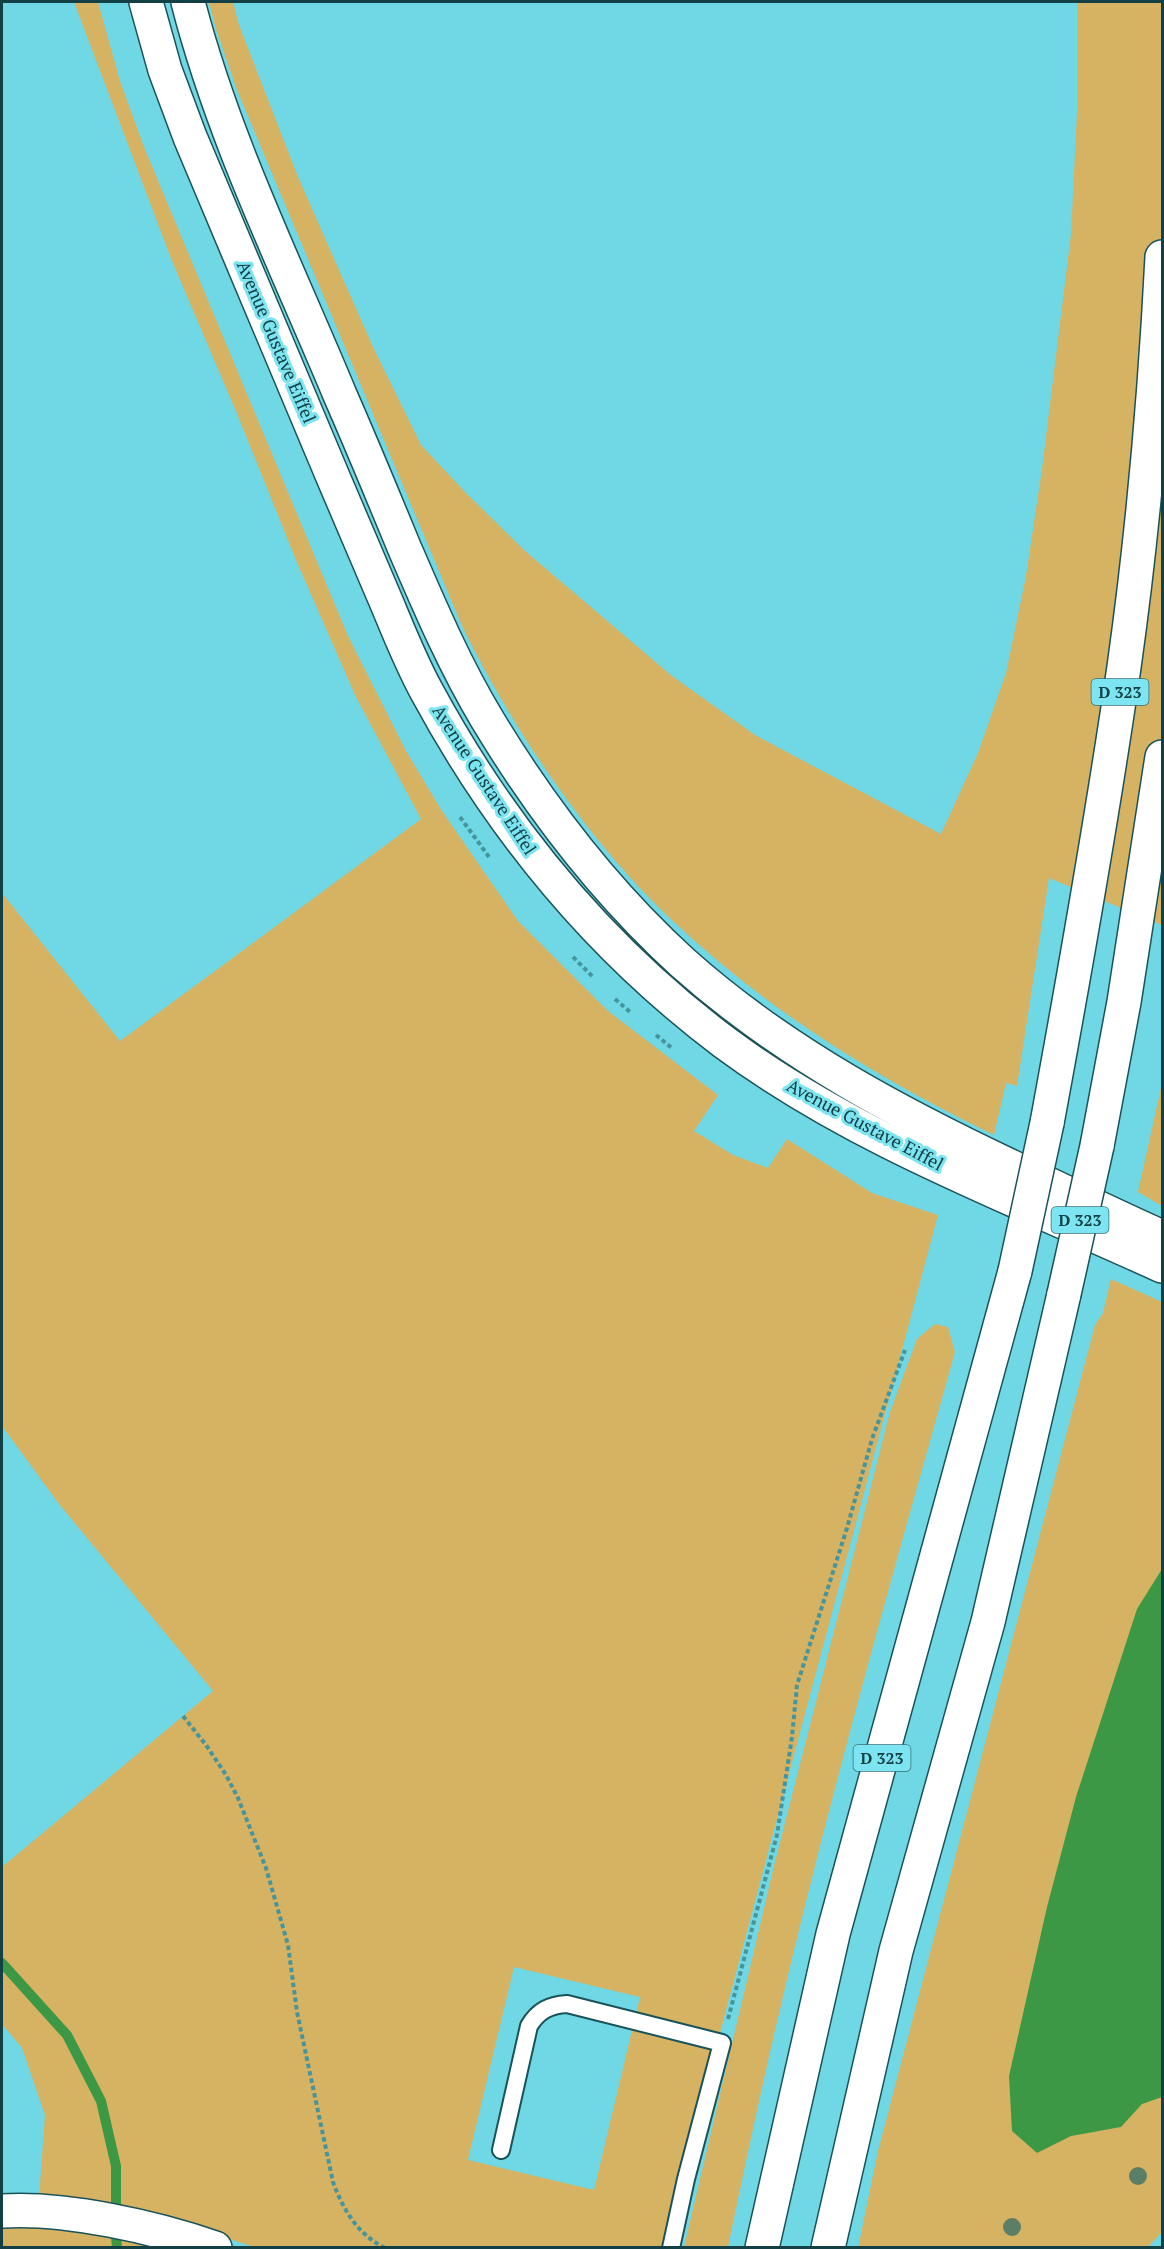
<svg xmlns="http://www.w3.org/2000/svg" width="1164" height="2249" viewBox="0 0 1164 2249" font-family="'PT Serif',serif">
	<rect width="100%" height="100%" fill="#70d8e4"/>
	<!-- green -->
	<g fill="#d6b263" fill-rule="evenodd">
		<path d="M74 2H98L120 81 144 147 348 636 406 751 442 811 518 921 608 1011 718 1095 694 1131 733 1155 768 1168 787 1139 872 1193 938 1215 663 2247H254L171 2220 39 2198 45 2115 22 2048 2 2024V1867L213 1691 59 1504 2 1426V893L120 1041 421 819 355 695 296 560 238 416 172 261ZM514 1967 640 1997 594 2190 468 2160Z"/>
		<path d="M209 2H233L239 25 298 177 373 347 421 445 465 492 525 551 672 676 755 735 941 834 978 753 1006 673 1026 576 1042 469 1071 234 1077 111V2H1162V925L1049 878 1017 1086 1006 1083 994 1135C878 1079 769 1011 675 923 590 844 513 730 462 626L237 90 216 29Z"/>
		<polygon points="1162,1083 1162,1206 1138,1192"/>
		<polygon points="1111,1279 1162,1302 1162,2232 1148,2247 858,2248 878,2151 1095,1325 1103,1313"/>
		<path d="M935 1324 948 1327 955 1352C889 1587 822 1823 768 2061 754 2123 741 2185 728 2247H684L774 1866 890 1412 917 1339Z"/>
		<polygon points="40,2224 131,2240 156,2247 2,2247 2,2225"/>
	</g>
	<!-- water -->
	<polygon fill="#3d9845" points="1162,1569 1162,2097 1142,2104 1121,2127 1071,2136 1037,2153 1012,2131 1009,2076 1047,1907 1076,1797 1137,1609"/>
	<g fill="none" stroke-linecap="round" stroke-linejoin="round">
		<!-- stream -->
		<g stroke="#3d9845" stroke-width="10">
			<polyline points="2,1963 67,2035 101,2101 116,2166 116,2207"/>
			<polyline points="116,2236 117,2248"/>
		</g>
		<!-- service casing -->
		<g stroke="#195359" stroke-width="20">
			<path id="service" d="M501 2150 529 2026C538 2011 549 2005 567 2004L722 2043 686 2179 671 2248"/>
		</g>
		<!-- minor casing -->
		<g stroke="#195359" stroke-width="36">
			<path id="minor" d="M2 2211C65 2207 155 2227 215 2248"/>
		</g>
		<!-- tertiary casing -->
		<g stroke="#195359" stroke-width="36">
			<g id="tertiary">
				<path d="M146 2 165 70 190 137C238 250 285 364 333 477 351 520 370 563 388 606 400 635 412 665 427 692 501 829 599 948 724 1042 856 1140 1014 1198 1162 1266"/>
				<path d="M188 2C223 138 286 265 340 395 362 445 383 496 404 547 429 605 454 664 487 719 540 807 606 893 683 963 785 1054 905 1117 1027 1174 1072 1195 1117 1217 1162 1237"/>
			</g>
		</g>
		<!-- trunk casing -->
		<g stroke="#195359" stroke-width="36">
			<g id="trunk">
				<path d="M1047 1123C1075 971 1102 820 1124 667 1143 532 1155 394 1162 257"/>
				<polyline points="1097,1146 1124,1002 1162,757"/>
				<polyline points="762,2248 833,1934 1015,1271"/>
				<polyline points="828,2248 896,1951 988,1622 1064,1294"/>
			</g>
		</g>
		<!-- path -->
		<g stroke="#46959d" stroke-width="4" stroke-dasharray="4.5 3" stroke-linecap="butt">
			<polyline points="460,817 489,857"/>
			<polyline points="573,957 593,977"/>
			<polyline points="615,999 630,1012"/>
			<polyline points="656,1035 673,1049"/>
			<path d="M183 1716 206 1745 226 1775 238 1798 266 1868 288 1945 297 2012 333 2182C343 2209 357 2234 385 2248"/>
			<polyline points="728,2019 777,1835 792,1737 797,1685 847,1528 872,1439 905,1350"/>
			<polyline points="1088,2248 1089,2247"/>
		</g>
		<!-- service -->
		<use href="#service" stroke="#fff" stroke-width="16"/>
		<!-- minor -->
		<use href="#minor" stroke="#fff" stroke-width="33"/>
		<!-- tertiary -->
		<use href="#tertiary" stroke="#fff" stroke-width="33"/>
		<!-- trunk -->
		<use href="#trunk" stroke="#fff" stroke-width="33"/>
		<!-- trunk-bridge casing -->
		<g stroke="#195359" stroke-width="36" stroke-linecap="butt">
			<g id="trunk-bridge">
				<polyline points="1015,1271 1047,1123"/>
				<polyline points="1064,1294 1097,1146"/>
			</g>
		</g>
		<!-- trunk-bridge -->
		<use href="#trunk-bridge" stroke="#fff" stroke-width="33"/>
	</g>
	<!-- trees -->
	<g fill="#5b7e67">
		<circle cx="1138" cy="2176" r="9"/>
		<circle cx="1012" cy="2227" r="9"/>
	</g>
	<g text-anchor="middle" stroke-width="6" stroke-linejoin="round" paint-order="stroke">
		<!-- shield labels -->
		<g fill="#7de5f1" stroke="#327279" stroke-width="1.5">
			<rect x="1091.5" y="679" width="57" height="26" rx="4.5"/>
			<rect x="1051.5" y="1207" width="57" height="26" rx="4.5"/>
			<rect x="853.5" y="1745" width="57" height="26" rx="4.5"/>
		</g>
		<g font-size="16" font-weight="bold" fill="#124045">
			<text x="1120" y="698">D 323</text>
			<text x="1080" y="1226">D 323</text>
			<text x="882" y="1764">D 323</text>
		</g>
		<!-- street labels -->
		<g font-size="18" fill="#124045" stroke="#7de5f1">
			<text transform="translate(276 342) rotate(67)" y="6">Avenue Gustave Eiffel</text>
			<text transform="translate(484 780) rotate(57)" y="6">Avenue Gustave Eiffel</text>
			<text transform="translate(865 1125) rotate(28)" y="6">Avenue Gustave Eiffel</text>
		</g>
	</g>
	<!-- border -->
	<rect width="1164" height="2249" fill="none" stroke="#124045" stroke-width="6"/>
</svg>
